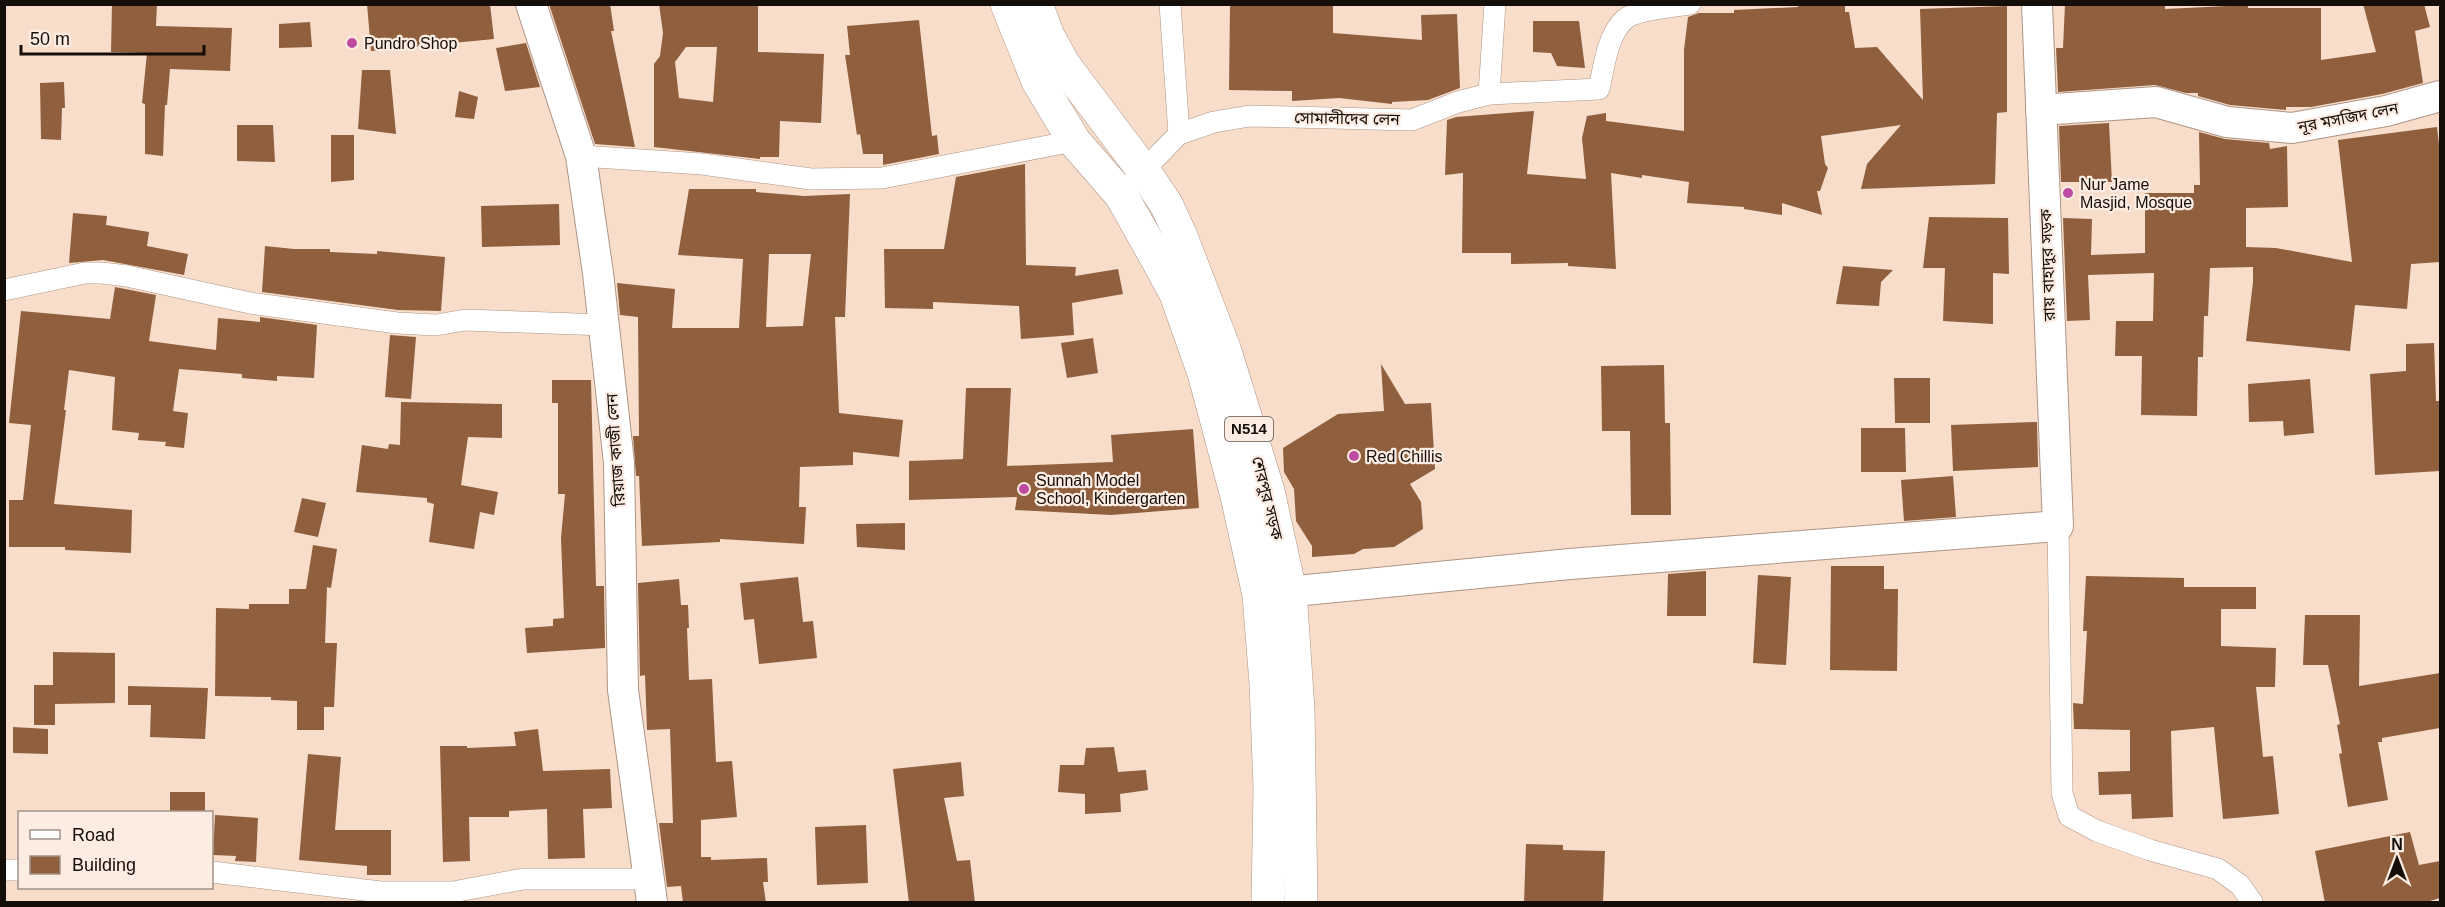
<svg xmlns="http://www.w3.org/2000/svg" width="2445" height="907" viewBox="0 0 2445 907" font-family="Helvetica,'Noto Sans Bengali',sans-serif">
	<rect width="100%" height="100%" fill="#f8ddcb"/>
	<!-- building -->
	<g fill="#905f3d" fill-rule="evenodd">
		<polygon points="112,4 157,4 156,26 232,28 230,71 170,69 167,105 165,105 163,156 145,154 145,104 142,103 147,53 111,52"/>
		<polygon points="367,4 490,4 494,39 371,51"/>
		<polygon points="549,4 610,4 614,31 611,31 635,147 595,144"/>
		<path d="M659 4H758V52L824 54 821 123 780 121 779 157H760V159L654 147V64L660 56 663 33ZM686 47H717L713 102 679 98 675 62Z"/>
		<polygon points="1230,4 1333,4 1333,33 1422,40 1421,15 1457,14 1460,88 1428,100 1392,102 1392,104 1339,98 1292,101 1292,91 1229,90"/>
		<polygon points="1798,4 1845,4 1845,12 1849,12 1855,48 1877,47 1923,100 1920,9 2007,6 2007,112 1997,113 1995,184 1861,189 1867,164 1901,125 1821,136 1825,164 1828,168 1820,191 1817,191 1822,215 1782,203 1782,215 1744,209 1744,207 1687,203 1689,182 1642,175 1642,178 1611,173 1616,269 1568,266 1568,263 1511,264 1511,253 1462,253 1463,173 1445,175 1447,120 1456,117 1534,111 1527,174 1586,179 1582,138 1587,116 1606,113 1606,121 1684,131 1684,50 1688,17 1699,13 1734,13 1734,10 1798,7"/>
		<polygon points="2065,4 2165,4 2165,9 2248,5 2248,8 2321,8 2321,60 2376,52 2363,4 2424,4 2430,27 2415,31 2423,83 2382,94 2311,107 2286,107 2286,110 2230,105 2198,96 2198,93 2186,93 2155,85 2058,92 2056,48 2063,48"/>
		<polygon points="919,20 932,136 937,135 939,154 883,165 883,154 863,154 860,134 857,135 845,55 850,55 847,26"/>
		<polygon points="1533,21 1579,21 1585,68 1557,66 1551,53 1533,52"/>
		<polygon points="310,22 312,47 279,48 279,24"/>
		<polygon points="526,43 540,87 505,91 496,48"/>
		<polygon points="362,70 390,70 396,134 358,129"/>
		<polygon points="64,82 65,108 62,108 61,140 41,139 40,83"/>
		<polygon points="459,91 478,97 474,119 455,117"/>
		<polygon points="2109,123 2112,182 2061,182 2059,126"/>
		<polygon points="237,125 273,125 275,162 237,161"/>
		<polygon points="2437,127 2440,153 2440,262 2411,264 2407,309 2355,305 2350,351 2246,341 2253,282 2253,267 2210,268 2208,316 2204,316 2203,357 2198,357 2197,416 2141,415 2142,356 2115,356 2116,321 2153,321 2154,273 2088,275 2090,320 2067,321 2063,218 2092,219 2091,255 2145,253 2145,193 2194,193 2194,185 2200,185 2199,132 2225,139 2269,143 2270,149 2287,146 2288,207 2246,208 2246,247 2276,248 2352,262 2338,140"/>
		<polygon points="331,135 354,135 354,180 331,182"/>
		<polygon points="1025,164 1026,265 1076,267 1075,276 1118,269 1123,294 1072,303 1074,335 1021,339 1019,306 933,302 933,309 885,308 884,249 944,249 956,177"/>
		<path d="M689 189H756V192L804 196 850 194 845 317H835L839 413 903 420 899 457 853 452V465L800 467 799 507H806L804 544 720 539V542L642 546 639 476H636L633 436H639L638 317 620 315 617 283 675 289 672 328H739L743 259 678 255ZM769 254H811L803 326 766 327Z"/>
		<polygon points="559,204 560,245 482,247 481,206"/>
		<polygon points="73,213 107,216 106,225 149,232 147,246 188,254 184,275 103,260 69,263"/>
		<polygon points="1929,217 2008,218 2009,274 1993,273 1993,324 1943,321 1945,268 1923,268"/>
		<polygon points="265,246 294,249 330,249 330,252 377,254 377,251 445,257 441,311 398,310 262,292"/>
		<polygon points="1843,266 1893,270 1881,282 1879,306 1836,304"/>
		<polygon points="115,287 156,295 149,341 216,350 218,318 260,322 260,317 317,325 314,378 277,376 277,381 242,378 242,374 179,369 173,411 188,413 184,448 165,446 166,442 138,440 139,433 112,430 115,377 69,370 64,410 66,410 54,504 132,510 131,553 65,550 65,547 9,547 9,500 23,500 31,425 9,423 21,311 110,319"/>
		<polygon points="390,335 416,337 411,399 385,397"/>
		<polygon points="1093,338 1098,373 1067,378 1061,343"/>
		<polygon points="2434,343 2436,401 2440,401 2440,471 2375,475 2370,374 2406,371 2406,344"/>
		<polygon points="1381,364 1405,404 1431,403 1435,469 1410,484 1421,502 1423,529 1394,547 1363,549 1354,554 1312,557 1312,546 1296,521 1294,489 1284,472 1283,448 1338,414 1384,411"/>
		<polygon points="1664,365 1665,423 1670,423 1671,515 1631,515 1630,431 1602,431 1601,366"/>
		<polygon points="1894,378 1930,378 1930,423 1895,423"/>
		<polygon points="2310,379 2314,433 2284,436 2283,421 2249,422 2248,384"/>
		<polygon points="552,380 591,380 596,586 604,586 605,648 527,653 525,628 553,626 553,619 564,618 561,538 565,494 558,494 558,403 552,403"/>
		<polygon points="966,388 1011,388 1007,466 1113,462 1111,435 1193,429 1199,508 1111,515 1015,510 1017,497 909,500 909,461 963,459"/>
		<polygon points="401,402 502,404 502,438 468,437 461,485 498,492 494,515 480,512 474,549 429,542 434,504 427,502 427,498 356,492 362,445 388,449 389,444 400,445"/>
		<polygon points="2037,422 2038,467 1953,471 1951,425"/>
		<polygon points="1861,428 1905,428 1906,472 1861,472"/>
		<polygon points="1953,476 1956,517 1904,521 1901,480"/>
		<polygon points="302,498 326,503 318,537 294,532"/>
		<polygon points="905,523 905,550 857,547 856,524"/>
		<polygon points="313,545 337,549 331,588 327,587 325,643 337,643 334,707 324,707 324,730 297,730 297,701 271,700 271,697 215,696 216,608 249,609 249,604 289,604 289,589 306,589"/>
		<polygon points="1831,566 1884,566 1884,589 1898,589 1897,671 1830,670"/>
		<polygon points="1706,571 1706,616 1667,616 1668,574"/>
		<polygon points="1758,575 1791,577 1786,665 1753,663"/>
		<polygon points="2086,576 2184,578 2184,587 2256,587 2256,609 2221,609 2221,646 2276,648 2275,687 2256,687 2263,757 2273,756 2279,814 2223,819 2214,727 2171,731 2173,817 2132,819 2131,794 2099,795 2098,772 2130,771 2130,730 2074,729 2073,703 2083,704 2087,631 2083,631"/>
		<polygon points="798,577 803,622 813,621 817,658 759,664 754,619 744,620 740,583"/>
		<polygon points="679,579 681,605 688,605 689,628 687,628 689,680 712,679 716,762 732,761 737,817 701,820 701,857 711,857 711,860 767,858 768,882 763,882 766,903 683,903 681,886 667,887 659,823 673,823 670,729 647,730 645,675 640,676 638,583"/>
		<polygon points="2305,615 2360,615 2359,686 2440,673 2440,728 2382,738 2382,742 2378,742 2388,800 2348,807 2339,754 2342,753 2337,725 2340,724 2328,665 2303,665"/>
		<polygon points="53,652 115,653 115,703 55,704 55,725 34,725 34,685 53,685"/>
		<polygon points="128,686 208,688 205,739 150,737 151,705 128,705"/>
		<polygon points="13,727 48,729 48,754 13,753"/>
		<polygon points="538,729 543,771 610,769 612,808 583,809 585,858 548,859 547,809 509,811 509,817 469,817 470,861 443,862 440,746 467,746 467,748 516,746 514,732"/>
		<polygon points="1114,747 1118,772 1146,770 1148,790 1120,794 1121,812 1085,814 1085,794 1058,792 1060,765 1084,765 1086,748"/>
		<polygon points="308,754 341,757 335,830 391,830 391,875 367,875 367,866 299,860"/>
		<polygon points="961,762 964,796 944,798 957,861 970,860 975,903 909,903 893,769"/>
		<rect x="170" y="792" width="35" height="21"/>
		<polygon points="215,815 258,818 256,862 235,861 236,856 213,855"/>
		<polygon points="866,825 868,883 817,885 815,827"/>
		<polygon points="2410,832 2419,865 2440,861 2440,898 2423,903 2325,903 2315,851"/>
		<polygon points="1526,844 1563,845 1563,850 1605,851 1603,903 1524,903"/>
	</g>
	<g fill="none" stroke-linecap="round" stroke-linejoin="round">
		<!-- street casing -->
		<g stroke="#ae9585" stroke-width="22">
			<g id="street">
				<polyline points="1170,4 1179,134"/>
				<polyline points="1489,94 1495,4"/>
				<polyline points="581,156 702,164 811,179 882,178 1074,141"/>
				<path d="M1135 179 1179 134 1214 122 1250 116 1412 120 1458 102 1489 94 1599 89C1604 67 1607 35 1625 19 1637 9 1674 7 1690 4"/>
				<polyline points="4,290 85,273 102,273 127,276 250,303 397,323 436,325 465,320 604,325"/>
				<polyline points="2058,526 2062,793 2069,816 2097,831 2150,850 2218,869 2240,885 2252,902"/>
				<polyline points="4,870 20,870"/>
				<polyline points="212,872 381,892 453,892 523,879 649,879"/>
			</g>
		</g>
		<!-- secondary casing -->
		<g stroke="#ae9585" stroke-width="32">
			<g id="secondary">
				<polyline points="531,4 581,156 598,273 619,463 623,690 652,902"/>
				<polyline points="2041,110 2156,102 2227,122 2292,128 2386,111 2440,96"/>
				<polyline points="1265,594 1570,564 2058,526 2037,4"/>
			</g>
		</g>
		<!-- highway casing -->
		<g stroke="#ae9585" stroke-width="34">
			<g id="highway">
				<polyline points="1007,4 1038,81 1074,141 1121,195 1156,257 1176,294 1204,373 1237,496 1259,595 1266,684 1270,787 1268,902"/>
				<polyline points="1036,4 1048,36 1064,65 1143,170 1166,204 1180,234 1225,351 1268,491 1290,591 1298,710 1301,902"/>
			</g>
		</g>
		<!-- street -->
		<use href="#street" stroke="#fff" stroke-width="21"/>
		<!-- secondary -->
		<use href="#secondary" stroke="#fff" stroke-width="30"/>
		<!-- highway -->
		<use href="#highway" stroke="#fff" stroke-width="33"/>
	</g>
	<!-- markers -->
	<g fill="#bf4aa1" stroke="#fdece2" stroke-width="2">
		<circle cx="352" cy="43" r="6"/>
		<circle cx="2068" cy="193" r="6"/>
		<circle cx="1354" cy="456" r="6"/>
		<circle cx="1024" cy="489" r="6"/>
	</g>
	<g text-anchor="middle" stroke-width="4.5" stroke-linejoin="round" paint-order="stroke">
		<!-- shield labels -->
		<rect fill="#fdece2" stroke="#5b5049" stroke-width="1.5" x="1225" y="417" width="48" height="24" rx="4.5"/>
		<g font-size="15" font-weight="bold" fill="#150d07">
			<text x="1249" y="434">N514</text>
		</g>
		<!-- poi labels -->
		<g font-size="16" fill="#150d07" stroke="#fdece2" text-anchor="start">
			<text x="364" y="49">Pundro Shop</text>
			<text x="2080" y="190">Nur Jame<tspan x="2080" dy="18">Masjid, Mosque</tspan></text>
			<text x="1366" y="462">Red Chillis</text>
			<text x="1036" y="486">Sunnah Model<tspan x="1036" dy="18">School, Kindergarten</tspan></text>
		</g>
		<!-- street labels -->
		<g font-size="16" fill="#150d07" stroke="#fdece2">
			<text transform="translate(2348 117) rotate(-11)" y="6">নূর মসজিদ লেন</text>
			<text transform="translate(1347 118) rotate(1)" y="6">সোমালীদেব লেন</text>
			<text transform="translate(2047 265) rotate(-92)" y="6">রায় বাহাদুর সড়ক</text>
			<text transform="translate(615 450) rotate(-94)" y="6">রিয়াজ কাজী লেন</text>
			<text transform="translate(1268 498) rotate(76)" y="6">শেরপুর সড়ক</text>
		</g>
	</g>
	<!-- border -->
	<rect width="2445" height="907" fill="none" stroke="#150d07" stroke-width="12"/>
	<!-- legend -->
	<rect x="18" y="811" width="195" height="78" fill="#fdece2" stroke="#a0938a" stroke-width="1.5"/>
	<rect x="30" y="830" width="30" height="9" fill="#ffffff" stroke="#a0938a" stroke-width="1.5"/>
	<text x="72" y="841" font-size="18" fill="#150d07">Road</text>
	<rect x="30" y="856" width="30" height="18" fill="#905f3d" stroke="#a0938a" stroke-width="1.5"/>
	<text x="72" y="871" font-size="18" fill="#150d07">Building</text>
	<!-- north arrow -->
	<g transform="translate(2397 859)" stroke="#fdece2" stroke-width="4.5" paint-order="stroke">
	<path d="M0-4.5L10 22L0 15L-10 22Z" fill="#150d07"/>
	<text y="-9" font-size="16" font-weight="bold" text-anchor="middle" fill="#150d07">N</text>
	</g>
	<!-- scale -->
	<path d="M21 45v9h183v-9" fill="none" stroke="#150d07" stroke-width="3"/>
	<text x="30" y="45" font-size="18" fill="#150d07" stroke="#fdece2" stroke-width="4.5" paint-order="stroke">50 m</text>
</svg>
